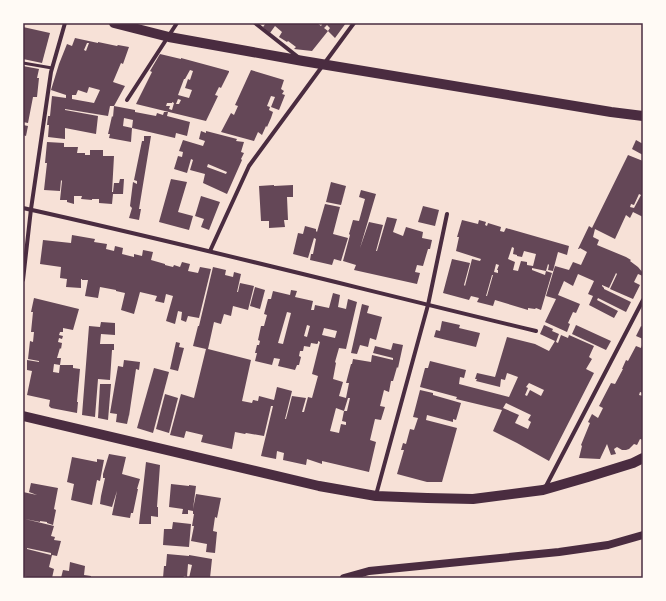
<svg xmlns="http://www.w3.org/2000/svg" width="666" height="601" viewBox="0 0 666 601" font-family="Montserrat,sans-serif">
	<rect width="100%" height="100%" fill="#f7e1d7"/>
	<!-- building -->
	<g fill="#644757" fill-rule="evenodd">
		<path d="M266 23H317L321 26 323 23H346L335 38 328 31 312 51 294 49 296 47 288 41 287 42 279 37 282 32 275 26 270 33 263 27ZM327 25 330 28 328 31 324 28Z"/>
		<polygon points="23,27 50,33 42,63 23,59"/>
		<path d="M75 38 98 43V42L117 46 118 45 129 47 123 64 121 63 113 82 125 86 114 106H110L108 116 65 109V110L98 116 96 134 65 128V139L48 137 49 125H47L48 116H50L52 96 66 98V95L51 90 59 64 67 44 72 46ZM87 43H89L86 51 84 50ZM89 87 100 90 94 103 72 99V95H76L78 90 87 93Z"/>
		<path d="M160 54 181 59V58L229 71V72L221 88 219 87 215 95 218 96 206 121 136 104 152 72 150 71ZM190 70 193 71 190 80 188 79 185 88 192 90 189 98 178 95 184 79H185ZM178 99 181 100 179 104H176ZM172 102 174 103 172 110 169 109 170 106H166L167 103H172Z"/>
		<polygon points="23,66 39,69 37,78 39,78 37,97 33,97 28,123 23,122"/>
		<polygon points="251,70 284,80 281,89 284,91 282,94 285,95 279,110 271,107 275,97 271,96 267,106 270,107 269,110 273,112 271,118 267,127 266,126 262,135 258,132 254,141 221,132 231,113 234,115 238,106 235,105"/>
		<polygon points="114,106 135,110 135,112 156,116 157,113 163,115 164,112 168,112 167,116 190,122 187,136 176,133 175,138 132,128 133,120 124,118 123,126 132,128 131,142 109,138 110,134 108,134 112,116 113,117"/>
		<polygon points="23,125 28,126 26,136 23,135"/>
		<path d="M201 131 206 133V131L237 139 236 141 244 142 241 152 244 153 241 159 242 160 227 194 203 183 205 174 190 170 193 160 191 159 187 173 174 169 178 156 182 157 183 152 179 151 183 140 203 146 205 141 199 139ZM208 164 227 172 226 174 207 167Z"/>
		<polygon points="144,136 151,136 139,209 141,209 139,220 129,218 132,208 130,206 133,182 137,184 137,181 134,180 142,141 144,141"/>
		<polygon points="636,140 643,144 643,155 632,149"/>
		<polygon points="47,142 64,143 64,147 78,147 77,153 85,153 85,155 90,155 90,150 103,150 103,156 114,156 112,192 113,192 114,183 119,183 120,179 124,179 123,194 113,194 112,204 99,203 99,199 92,199 92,200 81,199 82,196 74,196 74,204 67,202 67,200 60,200 62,181 61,180 60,191 44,190 47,163 45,163"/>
		<path d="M628 155 643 161V180L642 182H643V217L633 212 630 218 626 215 615 239 595 229 593 237 599 240 597 245 626 257 631 260 630 261 638 267 643 273V276L638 274 634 282 640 285 633 299 610 289 617 274 616 273 609 288 602 285V286L604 288V289L631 302 626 312 598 298 597 300 618 311 614 318 589 305 593 296 588 294 594 281 578 274 573 286 564 281 558 295 580 304 576 313 573 312 568 323 570 324 567 332 545 322 556 299 546 296 555 266 569 270 573 262 581 265 587 252 580 248 579 249H578L589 226 592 228ZM639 194 641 195 634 208 630 207 631 204 634 205Z"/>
		<polygon points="171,179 187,182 178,212 193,216 189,230 159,222"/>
		<polygon points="331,182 346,186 341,205 326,202"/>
		<polygon points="274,185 274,186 293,185 293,197 287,197 288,220 284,220 285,227 269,228 269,221 261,221 259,186"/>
		<polygon points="361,190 376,194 360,248 369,222 383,225 376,251 377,251 387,217 397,219 393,232 403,236 406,227 423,232 422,238 432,240 430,249 428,249 423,266 417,265 415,272 420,273 417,284 354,270 356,265 343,261 350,235 349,234 353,220 359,221 365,199 359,197"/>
		<polygon points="201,196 220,202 209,230 201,227 204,219 195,216"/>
		<polygon points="325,204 340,207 333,234 348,238 341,261 334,259 332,265 310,260 311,254 313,254 317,234 316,239 314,238 308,258 293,254 298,233 303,234 305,226 316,229 316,231 317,232"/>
		<polygon points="423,206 439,210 435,226 418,222"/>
		<path d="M462 220 478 224 479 220 486 222 485 225 487 226 488 223 501 227 500 231 504 232 506 228 569 246 567 255 558 252 553 271 548 270 549 265 548 264 546 271 532 268V270L545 275 546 271 552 273 541 310 536 308 535 309 528 308V310L495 300 493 306 477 302 479 298 471 296 469 300 443 293 452 259 470 263 464 285 465 286 472 259 480 261 481 259 456 251 459 237H457ZM512 247 514 248 513 254 517 255V256L522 257 524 251 536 254 533 266 527 265V262L521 261 518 271 513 270 515 262 508 259ZM496 264 499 265 497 270H498V273L494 272ZM492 275H493L487 296H486Z"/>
		<polygon points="72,235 95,239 94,242 107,244 106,249 114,251 115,246 123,248 122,254 134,257 134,254 142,256 143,250 153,252 151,260 165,264 165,265 173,267 174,265 180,267 182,262 190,264 188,271 198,273 200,267 211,269 199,318 188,316 186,322 181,320 182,312 178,311 175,324 166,321 173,296 166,294 164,303 155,301 157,296 140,292 134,314 121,310 125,293 116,291 116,290 100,287 98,298 85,296 88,280 82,280 82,279 81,279 81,288 66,287 67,279 60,278 61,267 40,264 43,240 71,243"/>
		<path d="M213 267 226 270 225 275 233 277 234 272 241 274 237 292H238L240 283 254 286 248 310 233 306 231 316 224 314 221 324 214 322 208 349 251 360 242 401 252 403 253 400 258 401 259 396 274 400 277 387 292 391 285 419H286L292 396 306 398 302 412H304L308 397 312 398 318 376 312 374 320 342 318 341V343L317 344 311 343 310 347 304 346 303 351H300L299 356 301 357 299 365H297L295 370 278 366 280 359 274 358 272 365 255 361 257 353H255L257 345H259L260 341 258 340 261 326H264L267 315 264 314 268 299H271L273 291 290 295 291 290 297 291 295 297 313 301 311 310H314L315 305 329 308 333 293 340 295 338 307 346 309 348 299 357 302 346 349 339 348 335 362 336 363 333 379 343 382 339 396 346 398 349 383H346L351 364H352L353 359 371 362 372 355 393 360V358L373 353 375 346 391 350 393 343 403 345 398 368 397 367 393 381H391L389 392 384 390 380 406 385 407 381 420 375 419 370 440 376 442 369 472 322 461V464L307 459 306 465 283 460 284 453 277 451 276 459 261 456 273 406H271L264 436 246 433 245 434 235 432 232 449 201 442 203 435 186 431 184 438 170 435 181 394 194 398 206 349 193 346 198 326H199ZM287 312 291 313 283 344 278 343ZM307 325 310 326 307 337 304 336ZM324 328 337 331 335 338 322 335ZM348 398H350L347 411H344ZM336 408 344 411 342 421 346 422V425L341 424 339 433 330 431Z"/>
		<polygon points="255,287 265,290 260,309 250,306"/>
		<path d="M34 298 79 309 73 330 63 328V332H60L59 335 63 336 62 339 59 338 58 342 62 343 61 349 60 348 57 358H61L60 365H73V368L80 369 77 402H78L77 413 51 408 49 406 50 400 27 395 32 371 27 370V360L39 362V361L28 359 30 341 33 342 34 332H31L33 312H31ZM54 364 60 365 59 373 53 372Z"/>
		<polygon points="362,304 369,306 367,313 382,317 376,340 370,338 368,347 360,345 357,354 351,353"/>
		<polygon points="442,321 460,325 459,328 480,333 476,347 434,337 436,330 440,331"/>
		<polygon points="101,322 115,323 115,335 101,334 100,344 114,344 114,350 112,350 110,380 98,379 95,417 82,415 89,326 100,327"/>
		<path d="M544 325 553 329 552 331 559 334 556 342 558 343 561 335 568 338 569 335 594 346 589 357 592 359 586 369 594 373 549 461 517 443 493 431 502 410 456 399 457 397 420 387 425 368H428L430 361 466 370 464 378 460 377 459 384 509 397 518 377 507 373 505 380 501 379 500 387 476 381 477 379H475L477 373 495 377 507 337 535 344 549 351 555 341 540 334ZM529 383 544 390 541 396 530 390 527 396 525 395 528 388 526 387ZM506 403 531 415 528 420 531 422 528 429 515 423 519 415 503 408Z"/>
		<polygon points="576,325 611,341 606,350 572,334"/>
		<polygon points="641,326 643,327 643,339 636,336"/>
		<polygon points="176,342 180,343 179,347 184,348 178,371 170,369"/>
		<polygon points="643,343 643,393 640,392 639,395 643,396 643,440 640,439 637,445 634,444 629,449 626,450 622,450 617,447 614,449 616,454 611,455 607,444 600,459 579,458 582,446 581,445 590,423 588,422 592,414 598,418 603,408 599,406 611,383 615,384 623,369 622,369 626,360 628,361 636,346 641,348"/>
		<polygon points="124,360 140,362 139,370 136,369 129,416 129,415 127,424 116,422 117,414 110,413 118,366 123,367"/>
		<polygon points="154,368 169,372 153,433 137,428"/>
		<polygon points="100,384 111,384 108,420 98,418"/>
		<polygon points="420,390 433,393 433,395 461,403 456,420 453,419 453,422 427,415 426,420 457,428 442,482 427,482 397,474 404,450 401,450 403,443 406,444 410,429 414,430 418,418 413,417"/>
		<polygon points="165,394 178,398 169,433 156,429"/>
		<polygon points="109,454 126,457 122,474 140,479 137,489 138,489 133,513 131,513 130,518 112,515 117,491 112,507 100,504 101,496 105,478 103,478 103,474"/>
		<polygon points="72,457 97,462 97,459 104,460 100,481 97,480 92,505 71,500 74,484 67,482"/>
		<polygon points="146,462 160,465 157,507 158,507 158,517 151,516 151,524 139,524"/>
		<path d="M31 483 58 488 54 509 56 510 53 525 47 523V522L40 521V522L25 519 54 526 51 536 55 537 54 540 61 541 57 556 52 555 49 567 54 569 52 578H31L23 576V492L37 495 29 492ZM27 548 51 553V555L27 549Z"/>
		<polygon points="171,484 189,486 189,485 196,486 193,509 196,494 221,498 217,518 215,517 213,531 217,532 215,553 206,552 207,544 191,541 194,526 192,526 194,514 193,514 193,511 188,510 188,514 182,514 183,509 169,507"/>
		<polygon points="173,522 191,524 189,547 163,545 164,529 172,529"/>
		<polygon points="167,554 189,556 189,555 212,559 210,578 189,578 192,565 188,564 187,577 184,576 183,578 163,578 164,566 166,566"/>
		<polygon points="70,562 85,566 84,575 91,576 91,578 61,578 63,570 69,571"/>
	</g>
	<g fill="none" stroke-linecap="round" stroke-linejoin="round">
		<!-- service -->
		<polyline stroke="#4a2c40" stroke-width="3" points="23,63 52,68"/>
		<!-- minor -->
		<g stroke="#4a2c40" stroke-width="4">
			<polyline points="255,23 298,57"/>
			<polyline points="127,100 177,23"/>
			<path d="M23 208C195 246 365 290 536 331"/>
			<polyline points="210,251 249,166 354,23"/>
			<polyline points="23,280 31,209 51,72 65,23"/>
			<polyline points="545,488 643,300"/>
			<polyline points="376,495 428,305 447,214"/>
		</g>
		<!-- secondary -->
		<polyline stroke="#4a2c40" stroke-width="8" points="344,578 369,571 559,552 608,545 643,535"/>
		<!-- primary -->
		<g stroke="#4a2c40" stroke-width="10">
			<polyline points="114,23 169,37 303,61 611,112 643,116"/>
			<polyline points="23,416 319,486 376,496 427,498 473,499 543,490 588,477 633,463 643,458"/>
		</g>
	</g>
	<!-- border -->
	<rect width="666" height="601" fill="none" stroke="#fffaf5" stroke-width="48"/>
	<rect x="24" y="24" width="618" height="553" fill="none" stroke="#4a2c40" stroke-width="1.5"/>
</svg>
